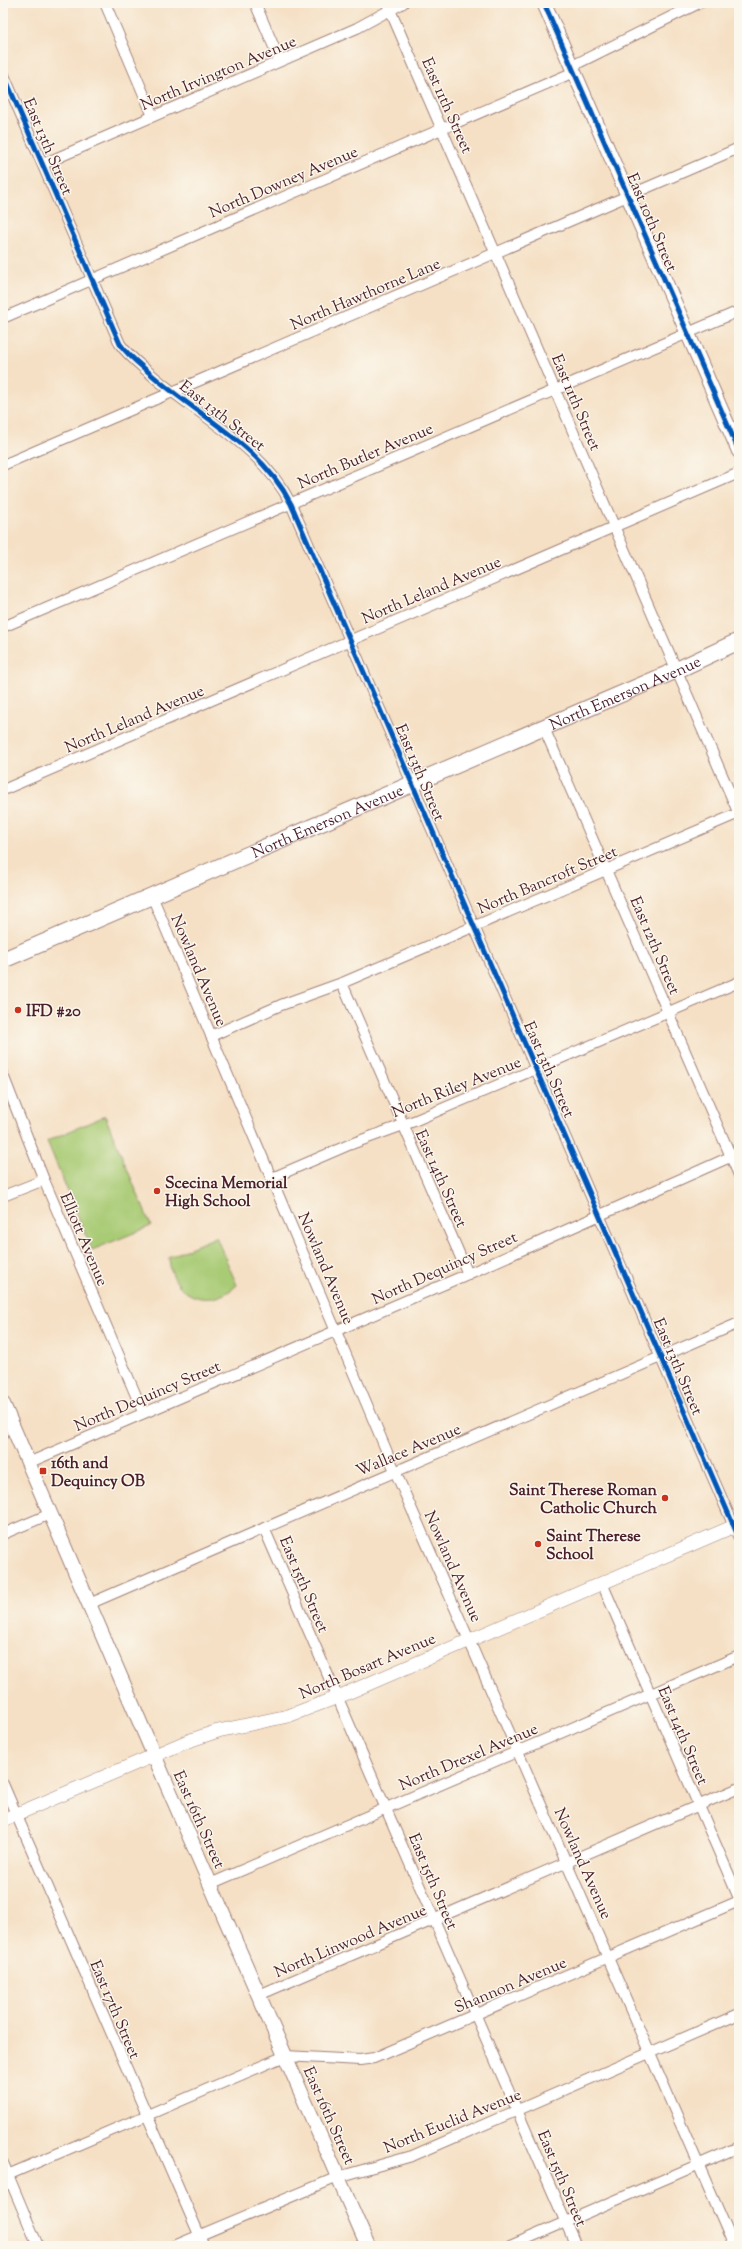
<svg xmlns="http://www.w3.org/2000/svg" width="742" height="2249" viewBox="0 0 742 2249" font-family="'Sorts Mill Goudy',serif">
	<rect width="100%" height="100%" fill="#fbf7ec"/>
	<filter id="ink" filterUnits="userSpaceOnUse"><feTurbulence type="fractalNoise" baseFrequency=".025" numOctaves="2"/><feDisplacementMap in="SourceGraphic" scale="8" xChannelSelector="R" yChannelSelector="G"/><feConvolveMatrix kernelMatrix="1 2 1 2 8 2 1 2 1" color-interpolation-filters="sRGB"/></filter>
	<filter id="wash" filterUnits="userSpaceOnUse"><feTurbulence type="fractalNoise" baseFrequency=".012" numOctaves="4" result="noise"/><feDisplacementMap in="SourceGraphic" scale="16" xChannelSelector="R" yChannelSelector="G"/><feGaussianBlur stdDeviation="0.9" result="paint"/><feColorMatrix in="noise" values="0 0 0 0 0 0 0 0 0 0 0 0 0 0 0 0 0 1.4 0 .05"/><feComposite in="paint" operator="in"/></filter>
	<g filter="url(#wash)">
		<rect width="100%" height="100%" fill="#f5e0c5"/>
		<!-- green -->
		<g fill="#a9cb74" stroke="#7a7550">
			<polygon points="105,1116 151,1226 92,1250 47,1141"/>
			<path d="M216 1237 237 1285C208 1312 171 1296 169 1257Z"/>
		</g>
	</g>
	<g filter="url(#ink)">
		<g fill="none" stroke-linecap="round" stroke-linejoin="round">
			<!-- minor casing -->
			<g stroke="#a08078" stroke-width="12">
				<g id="minor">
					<polyline points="105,3 153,116"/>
					<polyline points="255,3 280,61"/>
					<polyline points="387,3 739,814"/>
					<polyline points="572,66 699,3"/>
					<path d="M3 73 120 344C129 357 142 366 153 376 200 417 262 446 291 504L739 1538"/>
					<polyline points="43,164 357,28 403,3"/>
					<polyline points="3,318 574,72"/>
					<polyline points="3,465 739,148"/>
					<polyline points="3,627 739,311"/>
					<polyline points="544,728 739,1175"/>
					<polyline points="3,790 739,473"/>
					<polyline points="152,896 395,1471 734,2246"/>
					<polyline points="342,983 468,1274"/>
					<polyline points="211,1036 281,1005 342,983 739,813"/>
					<polyline points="3,1075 44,1180 143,1412"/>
					<polyline points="272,1178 351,1144 414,1121 739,982"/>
					<polyline points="3,1196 44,1180"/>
					<polyline points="28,1463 468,1274 739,1153"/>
					<polyline points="264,1528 576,2246"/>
					<polyline points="3,1534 50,1514"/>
					<polyline points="602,1583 739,1898"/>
					<polyline points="89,1604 739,1323"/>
					<polyline points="3,1784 204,2246"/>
					<polyline points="210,1884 739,1656"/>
					<polyline points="259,1995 739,1788"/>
					<polyline points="3,2163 38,2246"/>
					<polyline points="3,2177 285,2056 360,2060 374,2058 739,1901"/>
					<polyline points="174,2246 338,2177 412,2156 739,2014"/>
					<polyline points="510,2246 739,2147"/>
				</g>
			</g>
			<!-- tertiary casing -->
			<g stroke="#a08078" stroke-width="14">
				<polyline id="tertiary" points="3,1820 188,1741 218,1731 288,1716 338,1697 739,1524"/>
			</g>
			<!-- secondary casing -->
			<g stroke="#a08078" stroke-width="16">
				<g id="secondary">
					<polyline points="544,3 739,451"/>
					<polyline points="3,1404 154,1755 368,2246"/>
				</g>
			</g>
			<!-- primary casing -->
			<g stroke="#a08078" stroke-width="18">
				<g id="primary">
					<path id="s1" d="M3 960 677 670 739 641"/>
				</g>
			</g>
			<!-- minor -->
			<use href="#minor" stroke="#fff" stroke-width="10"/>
			<!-- tertiary -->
			<use href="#tertiary" stroke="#fff" stroke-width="13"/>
			<!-- secondary -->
			<use href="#secondary" stroke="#fff" stroke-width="14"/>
			<!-- primary -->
			<use href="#primary" stroke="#fff" stroke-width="16"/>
			<!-- cycleway casing -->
			<g stroke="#fbf7ec" stroke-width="8">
				<g id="cycleway">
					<polyline points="544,3 739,451"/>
					<path d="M3 73 120 344C129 357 142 366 153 376 200 417 262 446 291 504L739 1538"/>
				</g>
			</g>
			<!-- cycleway -->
			<use href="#cycleway" stroke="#0057b8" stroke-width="5"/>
		</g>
	</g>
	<!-- markers -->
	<g fill="#c8321e" stroke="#fbf7ec" stroke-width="1.5">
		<circle cx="18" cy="1010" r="4"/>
		<circle cx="157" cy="1191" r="4"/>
		<rect x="39" y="1467" width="8" height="8" rx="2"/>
		<circle cx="665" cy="1498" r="4"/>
		<circle cx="538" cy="1544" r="4"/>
	</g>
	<g text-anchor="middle" stroke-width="3" stroke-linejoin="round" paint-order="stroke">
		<!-- street labels -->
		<g font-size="16" fill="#4a1f2b" stroke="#fbf7ec">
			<text transform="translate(218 72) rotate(-23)" y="6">North Irvington Avenue</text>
			<text transform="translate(448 105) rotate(66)" y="6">East 11th Street</text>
			<text transform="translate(49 146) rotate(67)" y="6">East 13th Street</text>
			<text transform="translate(283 181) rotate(-23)" y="6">North Downey Avenue</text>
			<text transform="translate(653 222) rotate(67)" y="6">East 10th Street</text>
			<text transform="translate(365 293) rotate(-23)" y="6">North Hawthorne Lane</text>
			<text transform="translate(577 402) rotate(67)" y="6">East 11th Street</text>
			<text transform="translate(223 415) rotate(38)" y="6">East 13th Street</text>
			<text transform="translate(365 455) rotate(-23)" y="6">North Butler Avenue</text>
			<text transform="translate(431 589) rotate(-23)" y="6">North Leland Avenue</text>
			<text dy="6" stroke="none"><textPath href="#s1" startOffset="677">North Emerson Avenue</textPath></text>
			<text transform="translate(134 718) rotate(-23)" y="6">North Leland Avenue</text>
			<text transform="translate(421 772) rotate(67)" y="6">East 13th Street</text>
			<text dy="6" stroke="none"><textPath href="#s1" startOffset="353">North Emerson Avenue</textPath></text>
			<text transform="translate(547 879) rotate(-23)" y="6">North Bancroft Street</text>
			<text transform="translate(656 945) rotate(67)" y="6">East 12th Street</text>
			<text transform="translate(200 970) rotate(67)" y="6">Nowland Avenue</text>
			<text transform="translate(550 1069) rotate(66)" y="6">East 13th Street</text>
			<text transform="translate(456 1086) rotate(-22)" y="6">North Riley Avenue</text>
			<text transform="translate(442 1178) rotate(66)" y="6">East 14th Street</text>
			<text transform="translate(85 1239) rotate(67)" y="6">Elliott Avenue</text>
			<text transform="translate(444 1267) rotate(-24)" y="6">North Dequincy Street</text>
			<text transform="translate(327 1268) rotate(67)" y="6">Nowland Avenue</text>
			<text transform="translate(679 1366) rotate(67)" y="6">East 13th Street</text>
			<text transform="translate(147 1395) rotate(-23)" y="6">North Dequincy Street</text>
			<text transform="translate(408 1449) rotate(-23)" y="6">Wallace Avenue</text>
			<text transform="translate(454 1566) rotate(66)" y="6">Nowland Avenue</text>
			<text transform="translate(305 1584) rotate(67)" y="6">East 15th Street</text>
			<text transform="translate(367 1665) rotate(-23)" y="6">North Bosart Avenue</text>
			<text transform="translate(684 1735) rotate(67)" y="6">East 14th Street</text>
			<text transform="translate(468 1756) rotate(-23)" y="6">North Drexel Avenue</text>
			<text transform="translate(200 1819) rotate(66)" y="6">East 16th Street</text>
			<text transform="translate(584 1863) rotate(66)" y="6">Nowland Avenue</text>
			<text transform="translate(434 1881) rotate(67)" y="6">East 15th Street</text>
			<text transform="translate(350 1940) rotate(-23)" y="6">North Linwood Avenue</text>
			<text transform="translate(510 1984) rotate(-23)" y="6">Shannon Avenue</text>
			<text transform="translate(116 2009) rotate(67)" y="6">East 17th Street</text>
			<text transform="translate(330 2115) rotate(66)" y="6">East 16th Street</text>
			<text transform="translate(452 2120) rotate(-22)" y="6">North Euclid Avenue</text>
			<text transform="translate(563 2178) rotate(67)" y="6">East 15th Street</text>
		</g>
		<!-- poi labels -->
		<g font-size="16" font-weight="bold" fill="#4a1f2b" stroke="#fbf7ec" text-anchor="start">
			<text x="26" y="1016">IFD #20</text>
			<text x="165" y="1188">Scecina Memorial<tspan x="165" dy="18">High School</tspan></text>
			<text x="51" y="1468">16th and<tspan x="51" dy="18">Dequincy OB</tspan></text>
			<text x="657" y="1495" text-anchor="end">Saint Therese Roman<tspan x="657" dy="18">Catholic Church</tspan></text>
			<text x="546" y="1541">Saint Therese<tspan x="546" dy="18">School</tspan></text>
		</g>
	</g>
	<!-- margin -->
	<rect width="742" height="2249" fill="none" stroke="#fbf7ec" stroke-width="16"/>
</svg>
